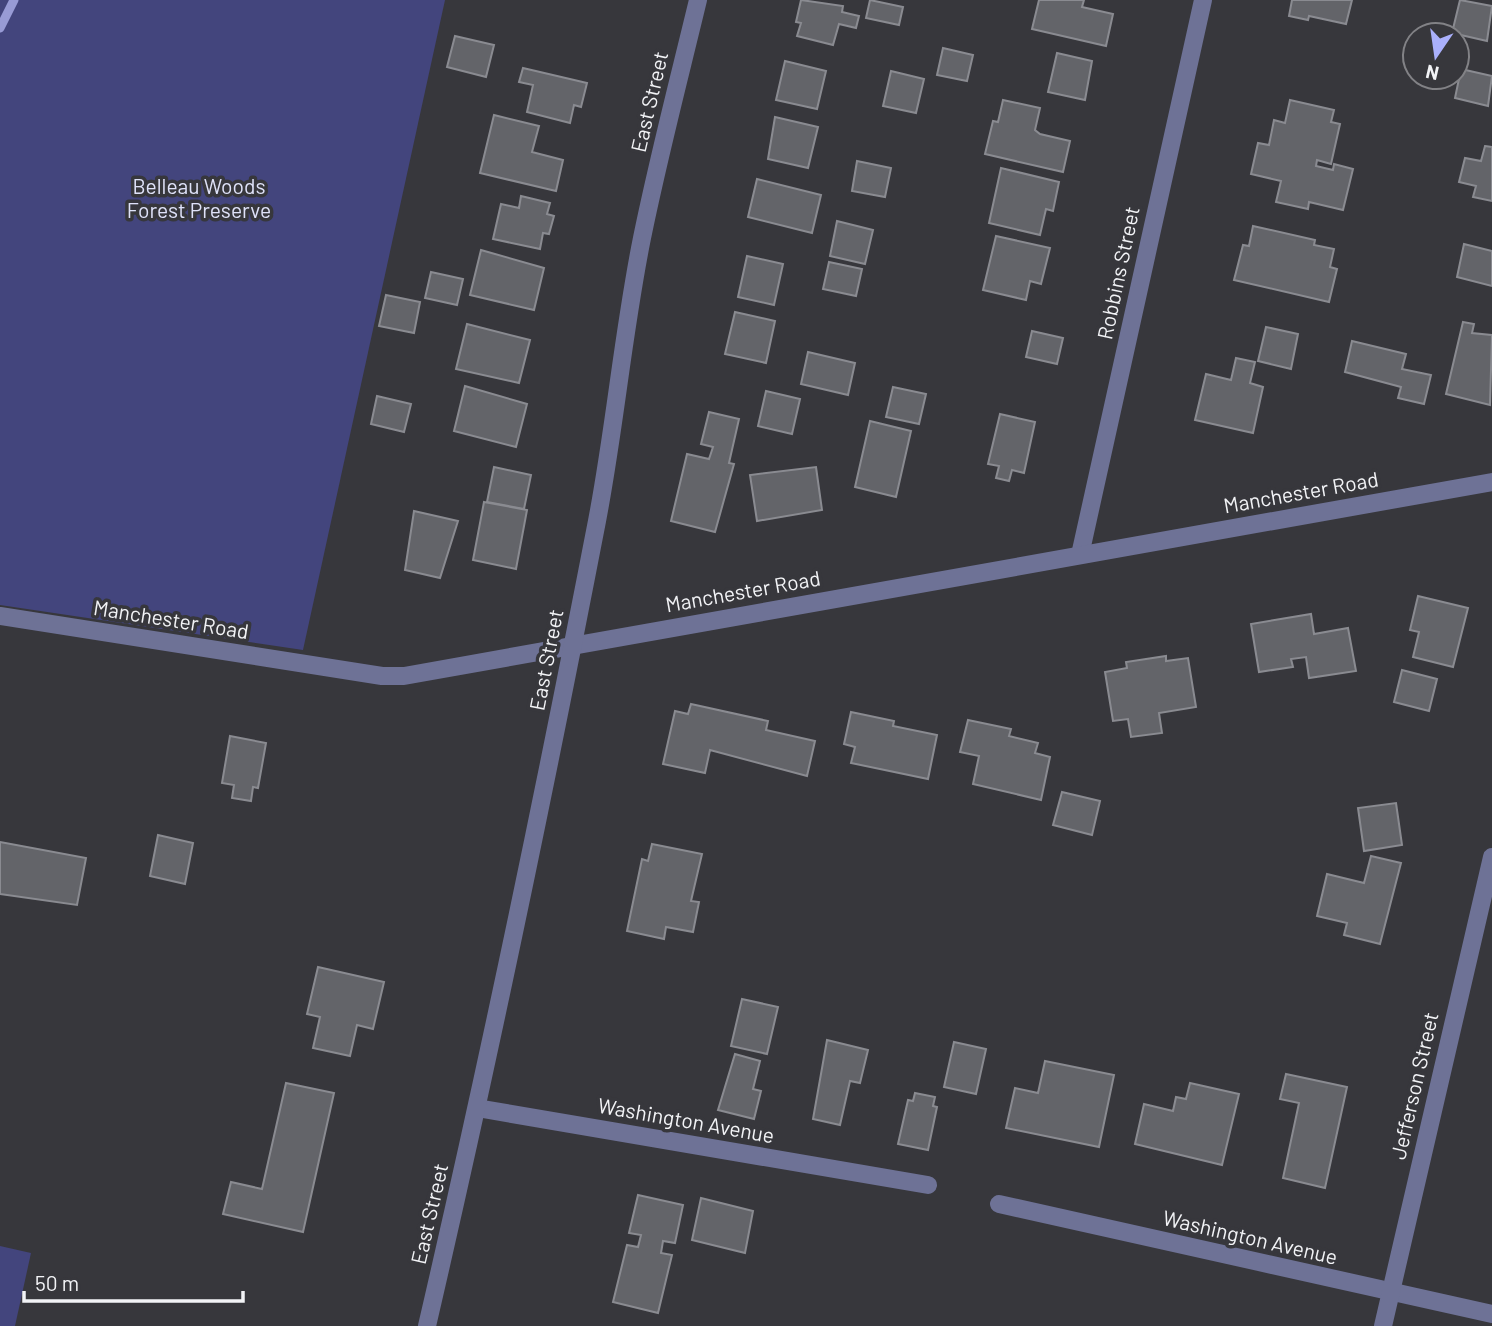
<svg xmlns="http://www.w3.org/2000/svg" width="1492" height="1326" viewBox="0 0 1492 1326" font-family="Barlow,sans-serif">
	<rect width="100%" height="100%" fill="#37373c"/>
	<!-- green -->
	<g fill="#43457d">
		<polygon points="0,0 445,0 303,650 0,605"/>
		<polygon points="0,1246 31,1253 15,1326 0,1326"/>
	</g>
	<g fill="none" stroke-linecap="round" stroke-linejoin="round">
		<!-- stream -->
		<polyline stroke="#989bd5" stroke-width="9" points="0,28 14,0"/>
	</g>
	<!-- building -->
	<g fill="#636469" stroke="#8a8b91" stroke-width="2">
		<polygon points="801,0 843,6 842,12 859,16 856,28 839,24 833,45 797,36 801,23 796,22"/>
		<polygon points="870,0 903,7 899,25 866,18"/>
		<polygon points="1039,0 1084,0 1082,7 1113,14 1106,46 1032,29"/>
		<polygon points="1292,0 1352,0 1346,24 1309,16 1308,20 1289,16"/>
		<polygon points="1460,0 1492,6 1487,41 1452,33"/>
		<polygon points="455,36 494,45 486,77 447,67"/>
		<polygon points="943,48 973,55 967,81 937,75"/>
		<polygon points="1057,53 1092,61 1085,100 1048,92"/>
		<polygon points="785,61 826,71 817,109 776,100"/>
		<polygon points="523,68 587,83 581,107 574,105 570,123 527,112 533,85 519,82"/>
		<polygon points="1461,69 1492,76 1488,106 1455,98"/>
		<polygon points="891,71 924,79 916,113 883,106"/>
		<polygon points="1003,100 1040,108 1035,130 1040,134 1070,141 1063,172 985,154 993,121 998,122"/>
		<polygon points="1290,100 1334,110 1331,122 1340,124 1331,164 1317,160 1316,166 1333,170 1334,164 1353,169 1343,210 1309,202 1308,209 1276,202 1281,181 1251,174 1258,143 1269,145 1274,120 1285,123"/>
		<polygon points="494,115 539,126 532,152 563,160 556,191 480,173"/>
		<polygon points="775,117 818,127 808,168 768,159"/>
		<polygon points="1485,146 1492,147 1492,201 1473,197 1476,186 1459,182 1465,158 1481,161"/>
		<polygon points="857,161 891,168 885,197 852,191"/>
		<polygon points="1001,168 1059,182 1053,211 1046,209 1040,235 989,223"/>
		<polygon points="757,179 821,195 812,233 748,217"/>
		<polygon points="521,196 550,203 547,214 554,216 549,234 543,233 540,249 493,239 501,204 519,208"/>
		<polygon points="837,221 873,230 865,264 830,256"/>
		<polygon points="1253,226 1315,240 1314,245 1334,249 1330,267 1337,269 1329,302 1234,280 1243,245 1249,246"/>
		<polygon points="996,236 1050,248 1041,284 1030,281 1026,300 983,290"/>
		<polygon points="1464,244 1492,251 1492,286 1457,277"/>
		<polygon points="481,250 544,268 534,310 470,295"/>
		<polygon points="747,256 783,264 774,305 738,297"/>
		<polygon points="829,262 862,269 856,296 823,289"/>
		<polygon points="431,272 463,279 457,305 425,298"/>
		<polygon points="386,295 420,302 414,333 379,326"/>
		<polygon points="735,312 775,321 766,363 725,354"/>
		<polygon points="1463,322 1474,324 1472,333 1492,335 1490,405 1446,394"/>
		<polygon points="467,324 530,340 519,383 456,369"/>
		<polygon points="1266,327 1298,334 1291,369 1258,361"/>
		<polygon points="1032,331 1063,338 1057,364 1026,357"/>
		<polygon points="1352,341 1406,354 1402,369 1431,375 1424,404 1398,398 1401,387 1345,372"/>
		<polygon points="808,352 855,363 848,395 801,384"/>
		<polygon points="1236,358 1255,362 1250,383 1263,387 1253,433 1195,420 1206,374 1231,380"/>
		<polygon points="465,386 527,404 516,447 454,431"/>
		<polygon points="893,387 926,394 919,424 886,417"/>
		<polygon points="766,391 800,399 792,434 758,426"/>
		<polygon points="377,396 411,404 404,432 371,424"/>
		<polygon points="709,412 739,419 729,463 734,464 715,532 671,521 687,454 709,459 713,447 701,444"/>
		<polygon points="1000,414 1035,422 1024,473 1012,470 1009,481 996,478 999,466 988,464"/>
		<polygon points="870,421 911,431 896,497 855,487"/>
		<polygon points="494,467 531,475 524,509 487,502"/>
		<polygon points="816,467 822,510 757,521 750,475"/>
		<polygon points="484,502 527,510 516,569 473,560"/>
		<polygon points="414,511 458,521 440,578 405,570"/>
		<polygon points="1418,596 1468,608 1453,667 1413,657 1419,632 1410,630"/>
		<polygon points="1311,614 1314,634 1348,628 1356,671 1309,678 1306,657 1291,659 1293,667 1259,672 1251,624"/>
		<polygon points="1166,656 1166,661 1188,658 1196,707 1159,713 1162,733 1131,737 1128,719 1113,721 1105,672 1127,668 1126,662"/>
		<polygon points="1402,670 1437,679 1429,711 1394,702"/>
		<polygon points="691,704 768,721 766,730 815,741 807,776 710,750 705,773 663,764 675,711 688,714"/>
		<polygon points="851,712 894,721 893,726 937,735 928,779 851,763 855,747 844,744"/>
		<polygon points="968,720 1011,729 1009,736 1038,743 1035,753 1050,757 1041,800 973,784 979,756 960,752"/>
		<polygon points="230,736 266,743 258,788 253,787 251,801 232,798 234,785 222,783"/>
		<polygon points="1062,792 1100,801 1092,835 1053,825"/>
		<polygon points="1396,803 1402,845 1364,851 1358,808"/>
		<polygon points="158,835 193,843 185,884 150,876"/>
		<polygon points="0,842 86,858 77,905 0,894"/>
		<polygon points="652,844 702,854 691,901 699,902 693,932 666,927 664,939 627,931 642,859 648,861"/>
		<polygon points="1371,856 1401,863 1380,944 1344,935 1347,923 1317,916 1327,874 1364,883"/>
		<polygon points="318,967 384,982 373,1029 357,1025 350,1056 313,1048 320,1017 307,1014"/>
		<polygon points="742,999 778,1007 767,1054 731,1046"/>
		<polygon points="827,1040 868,1050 860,1083 850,1081 840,1125 813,1119"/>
		<polygon points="954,1042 986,1049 976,1094 944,1087"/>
		<polygon points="735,1054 760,1061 753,1089 761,1091 754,1119 718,1110"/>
		<polygon points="1045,1061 1114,1075 1099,1147 1006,1128 1015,1088 1038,1093"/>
		<polygon points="1286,1074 1347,1087 1325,1188 1283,1178 1299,1103 1280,1099"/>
		<polygon points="286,1083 334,1093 303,1232 223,1214 231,1182 262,1189"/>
		<polygon points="1190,1083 1239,1094 1222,1165 1135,1144 1144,1104 1173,1111 1176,1097 1186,1099"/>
		<polygon points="915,1093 935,1097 933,1106 937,1107 928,1150 898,1144 908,1100 913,1101"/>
		<polygon points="638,1195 683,1205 675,1243 663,1241 661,1253 672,1255 658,1313 613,1302 627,1245 638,1247 641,1235 629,1233"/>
		<polygon points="701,1198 753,1211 745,1253 692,1240"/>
	</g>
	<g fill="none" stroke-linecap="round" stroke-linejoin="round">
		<!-- minor -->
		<g stroke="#6e7296" stroke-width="18">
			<polyline points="1080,555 1203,0"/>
			<polyline points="0,616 382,676 404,676 1492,482"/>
			<polyline points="477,1108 928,1185"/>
			<polyline points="999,1204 1492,1314"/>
			<path d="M427 1326C489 1059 545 790 597 521 615 427 623 332 642 238 658 159 679 79 698 0"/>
			<polyline points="1383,1326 1492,857"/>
		</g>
	</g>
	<g text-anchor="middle" stroke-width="7" stroke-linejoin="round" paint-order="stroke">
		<!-- street labels -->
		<g font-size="21" fill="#f2f3f6" stroke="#37373c">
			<text transform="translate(650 102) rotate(-77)" y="7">East Street</text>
			<text transform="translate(1119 273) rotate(-78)" y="7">Robbins Street</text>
			<text transform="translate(1301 493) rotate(-10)" y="7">Manchester Road</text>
			<text transform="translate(743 592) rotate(-10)" y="7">Manchester Road</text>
			<text transform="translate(171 620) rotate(9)" y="7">Manchester Road</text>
			<text transform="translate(547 660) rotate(-79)" y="7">East Street</text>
			<text transform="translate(1415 1086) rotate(-77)" y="7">Jefferson Street</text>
			<text transform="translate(686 1121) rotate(10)" y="7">Washington Avenue</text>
			<text transform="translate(430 1214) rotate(-77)" y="7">East Street</text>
			<text transform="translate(1250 1238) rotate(13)" y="7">Washington Avenue</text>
		</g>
		<!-- park labels -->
		<g font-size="21" fill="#dfe2f9" stroke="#37373c">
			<text x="199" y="194">Belleau Woods<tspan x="199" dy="24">Forest Preserve</tspan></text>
		</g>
	</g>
	<!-- north arrow -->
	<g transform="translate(1436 56) rotate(193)"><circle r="33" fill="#37373c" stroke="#828286" stroke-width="2"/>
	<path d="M0-5L12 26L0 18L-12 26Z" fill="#aab0fc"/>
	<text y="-10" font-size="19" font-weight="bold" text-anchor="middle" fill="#f2f3f6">N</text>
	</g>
	<!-- scale -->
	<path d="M24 1291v10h219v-10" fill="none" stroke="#f2f3f6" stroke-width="3.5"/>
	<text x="35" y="1291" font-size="21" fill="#f2f3f6" stroke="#37373c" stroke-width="5" paint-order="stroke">50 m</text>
</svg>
